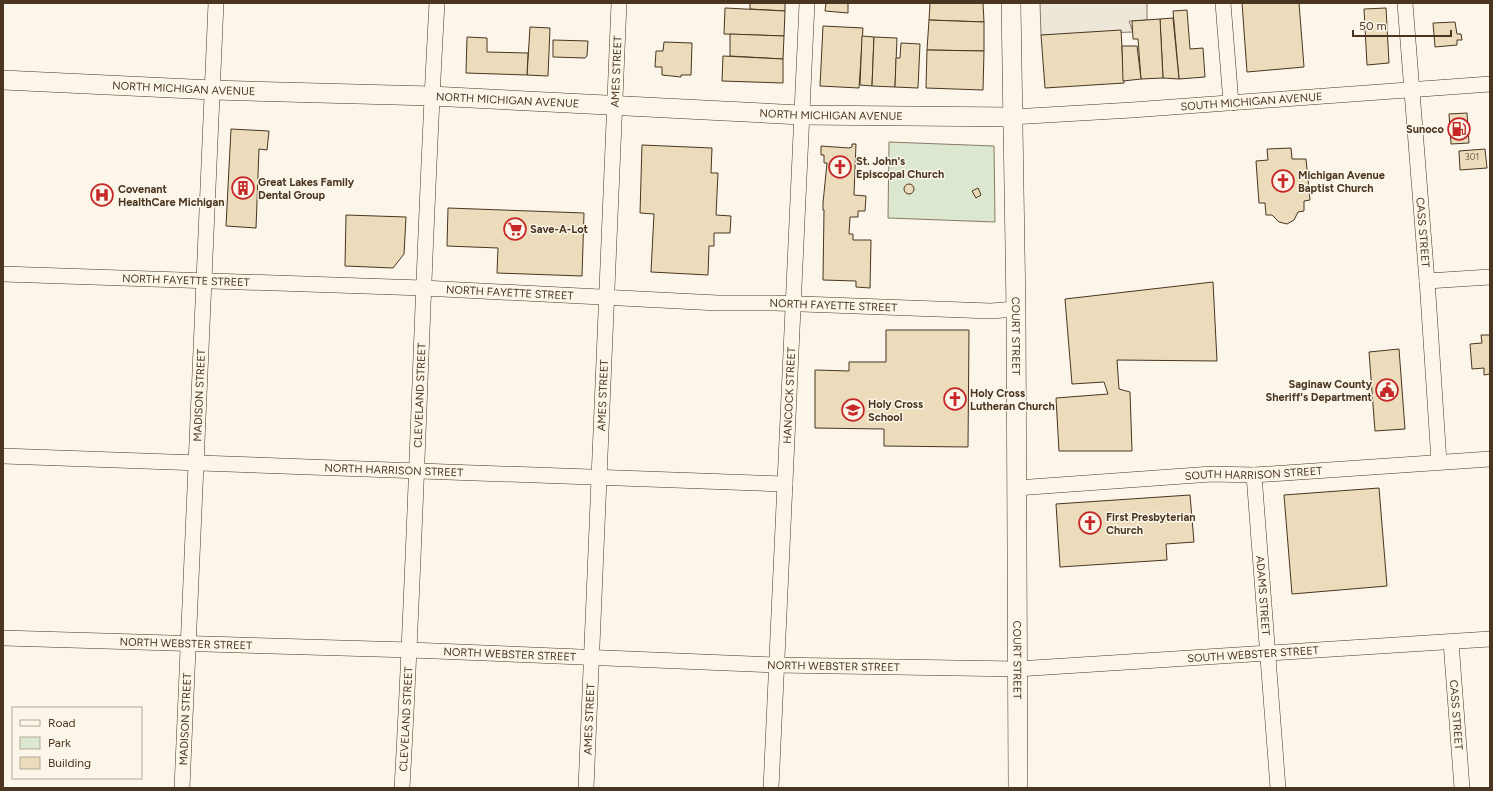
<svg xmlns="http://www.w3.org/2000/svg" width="1493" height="791" viewBox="0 0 1493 791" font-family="Figtree,sans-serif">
	<rect width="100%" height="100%" fill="#fbf6e9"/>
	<!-- green -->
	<polygon fill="#dce7d0" stroke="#887966" points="889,142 994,146 995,222 888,218"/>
	<!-- parking -->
	<polygon fill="#ede7d9" stroke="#887966" points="1040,3 1147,3 1147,20 1129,21 1133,32 1041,35"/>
	<!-- building -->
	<g fill="#ecdcbc" stroke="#4a3520">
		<polygon points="750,3 785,3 785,11 750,9"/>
		<polygon points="826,3 848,3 848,13 825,11"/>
		<polygon points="930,3 983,3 984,22 929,20"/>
		<polygon points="1242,3 1299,3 1304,67 1247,72"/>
		<polygon points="725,8 785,11 784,36 724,34"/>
		<polygon points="1386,8 1389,63 1367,65 1364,9"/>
		<polygon points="1187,10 1190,49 1203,48 1205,77 1179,79 1173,11"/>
		<polygon points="1173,18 1179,79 1163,78 1160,19"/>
		<polygon points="1160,19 1163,78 1141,79 1138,39 1133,39 1132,21"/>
		<polygon points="929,20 984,22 984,51 927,50"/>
		<polygon points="1455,22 1457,34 1461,34 1462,40 1457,40 1457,45 1435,47 1433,23"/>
		<polygon points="823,26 863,28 859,88 820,86"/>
		<polygon points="530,27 550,28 548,76 527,75"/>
		<polygon points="1121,30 1124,83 1045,88 1041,35"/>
		<polygon points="730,34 784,36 783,59 730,56"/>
		<polygon points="862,36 874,37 872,86 860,85"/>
		<polygon points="467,37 487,38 487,52 528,53 527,75 466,73"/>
		<polygon points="874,37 897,38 895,87 872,86"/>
		<polygon points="553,40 588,41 587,56 585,58 553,57"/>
		<polygon points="664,42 692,43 691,75 681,75 681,77 662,75 662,67 655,67 656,51 663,51"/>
		<polygon points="901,43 920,44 918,88 895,87 896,58 900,58"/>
		<polygon points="1122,46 1137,46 1141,79 1123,81"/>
		<polygon points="927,50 984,51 983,90 926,88"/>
		<polygon points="723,56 783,59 783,83 722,81"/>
		<polygon points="1467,113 1469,143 1451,144 1449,114"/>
		<polygon points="231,129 269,131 267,150 259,149 256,228 226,226"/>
		<polygon points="852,144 856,144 854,195 866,196 865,211 858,211 858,217 850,217 849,234 853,234 853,240 871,240 870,288 856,287 856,281 823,280 824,210 823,210 823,203 827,163 824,163 824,155 821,155 821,146 849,148 852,147"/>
		<polygon points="642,145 712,148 711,173 718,173 716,215 731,216 730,233 714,233 714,246 709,246 708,275 651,272 654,214 640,213"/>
		<polygon points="1291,148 1292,159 1306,159 1310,200 1304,201 1304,211 1298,212 1294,220 1287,224 1279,222 1272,215 1266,215 1265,203 1259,203 1256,161 1268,160 1267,149"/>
		<polygon points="1485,149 1487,168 1460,170 1459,151"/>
		<circle cx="909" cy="189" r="5"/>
		<polygon points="978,188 981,195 976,198 972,191"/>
		<polygon points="448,208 584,213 582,276 497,273 498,248 447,246"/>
		<polygon points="346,215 406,217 404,254 393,268 345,266"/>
		<polygon points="1213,282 1217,361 1117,360 1119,389 1130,392 1132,451 1059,451 1056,398 1108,394 1104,382 1072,384 1065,299"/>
		<polygon points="886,330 969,330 968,447 884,446 884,429 815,428 815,370 849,371 849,362 886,362"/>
		<polygon points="1481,335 1490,335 1490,374 1484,375 1484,368 1472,369 1470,344 1482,343"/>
		<polygon points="1399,349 1405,429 1375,431 1369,352"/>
		<polygon points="1379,488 1387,586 1292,594 1284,495"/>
		<polygon points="1190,495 1194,542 1166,544 1167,560 1060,567 1056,504"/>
	</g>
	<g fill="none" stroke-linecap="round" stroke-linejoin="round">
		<!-- minor casing -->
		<g stroke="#4a3520" stroke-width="16">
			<g id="minor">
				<polyline points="1223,3 1231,103"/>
				<path id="s1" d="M1405 3 1428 294 1439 462"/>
				<path id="s2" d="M1012 117 1132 110 1490 84"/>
				<path id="s3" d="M3 274 423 288 718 303H775L991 311 1016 309"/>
				<polyline points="1427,281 1490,277"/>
				<path id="s4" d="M3 456 785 484"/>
				<path id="s5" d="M1254 475 1278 788"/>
				<path id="s6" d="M1016 488 1212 474 1254 475 1490 459"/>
				<path id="s7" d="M3 638 410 650 776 665 1017 669 1490 639"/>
				<path id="s8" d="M1451 642 1462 788"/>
				<path id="s9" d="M182 788 216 3"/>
				<path id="s10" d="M402 788C417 526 422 265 437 3"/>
				<path id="s11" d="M586 788 619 3"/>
				<path id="s12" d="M771 788 807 3"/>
			</g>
		</g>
		<!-- major casing -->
		<g stroke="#4a3520" stroke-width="20">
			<g id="major">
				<path id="s13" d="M1011 3 1016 309 1018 788"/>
				<path id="s14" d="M3 80 213 90 431 96 801 115 1012 117"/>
			</g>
		</g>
		<!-- minor -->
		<use href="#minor" stroke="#fbf6e9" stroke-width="15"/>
		<!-- major -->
		<use href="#major" stroke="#fbf6e9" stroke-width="19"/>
	</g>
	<!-- icons -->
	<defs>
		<g id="fuel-ring" transform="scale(1.15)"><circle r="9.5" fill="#fbf6e9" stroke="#c62828" stroke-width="1.5"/><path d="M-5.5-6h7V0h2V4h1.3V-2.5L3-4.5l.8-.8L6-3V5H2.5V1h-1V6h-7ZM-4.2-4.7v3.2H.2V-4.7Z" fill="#c62828"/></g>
		<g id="church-ring" transform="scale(1.15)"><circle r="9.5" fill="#fbf6e9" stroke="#c62828" stroke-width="1.5"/><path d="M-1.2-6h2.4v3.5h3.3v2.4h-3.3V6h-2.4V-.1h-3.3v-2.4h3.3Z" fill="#c62828"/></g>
		<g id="building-ring" transform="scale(1.15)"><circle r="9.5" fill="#fbf6e9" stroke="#c62828" stroke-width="1.5"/><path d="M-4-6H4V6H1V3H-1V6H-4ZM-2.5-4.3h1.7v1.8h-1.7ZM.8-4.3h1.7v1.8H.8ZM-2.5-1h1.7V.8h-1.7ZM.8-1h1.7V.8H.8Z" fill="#c62828"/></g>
		<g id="hospital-ring" transform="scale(1.15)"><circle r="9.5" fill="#fbf6e9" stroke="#c62828" stroke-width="1.5"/><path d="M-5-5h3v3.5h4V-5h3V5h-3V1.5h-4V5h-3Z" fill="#c62828"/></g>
		<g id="supermarket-ring" transform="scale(1.15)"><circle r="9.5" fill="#fbf6e9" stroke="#c62828" stroke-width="1.5"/><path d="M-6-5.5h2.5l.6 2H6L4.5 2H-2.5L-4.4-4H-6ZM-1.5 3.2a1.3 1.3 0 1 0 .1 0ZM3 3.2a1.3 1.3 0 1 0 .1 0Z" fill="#c62828"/></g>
		<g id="civic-ring" transform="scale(1.15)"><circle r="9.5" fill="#fbf6e9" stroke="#c62828" stroke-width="1.5"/><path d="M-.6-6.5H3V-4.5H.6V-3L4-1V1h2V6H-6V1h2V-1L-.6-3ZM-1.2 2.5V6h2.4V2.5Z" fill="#c62828"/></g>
		<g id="school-ring" transform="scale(1.15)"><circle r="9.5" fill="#fbf6e9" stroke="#c62828" stroke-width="1.5"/><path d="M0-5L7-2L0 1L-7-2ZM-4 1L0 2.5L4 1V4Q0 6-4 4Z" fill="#c62828"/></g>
	</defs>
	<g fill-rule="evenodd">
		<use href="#fuel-ring" x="1459" y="129"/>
		<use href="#church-ring" x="840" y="167"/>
		<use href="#church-ring" x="1283" y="181"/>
		<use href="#building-ring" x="243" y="188"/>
		<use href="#hospital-ring" x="102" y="195"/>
		<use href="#supermarket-ring" x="515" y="229"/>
		<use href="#civic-ring" x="1387" y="390"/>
		<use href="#church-ring" x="955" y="399"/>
		<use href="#school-ring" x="853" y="410"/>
		<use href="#church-ring" x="1090" y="523"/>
	</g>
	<g text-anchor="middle" stroke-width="3" stroke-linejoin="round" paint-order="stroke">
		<!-- number labels -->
		<g font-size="9" fill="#725f47">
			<text x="1472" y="160">301</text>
		</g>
		<!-- street labels -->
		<g font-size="11" fill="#4a3520" stroke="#fbf6e9">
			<text dy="4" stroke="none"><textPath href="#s11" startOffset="717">AMES STREET</textPath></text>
			<text dy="4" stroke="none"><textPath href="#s14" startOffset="181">NORTH MICHIGAN AVENUE</textPath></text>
			<text dy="4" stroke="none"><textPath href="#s14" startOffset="505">NORTH MICHIGAN AVENUE</textPath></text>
			<text dy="4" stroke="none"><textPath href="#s2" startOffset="240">SOUTH MICHIGAN AVENUE</textPath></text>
			<text dy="4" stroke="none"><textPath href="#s14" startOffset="829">NORTH MICHIGAN AVENUE</textPath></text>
			<text dy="4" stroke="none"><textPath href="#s1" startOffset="230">CASS STREET</textPath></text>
			<text dy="4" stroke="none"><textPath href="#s3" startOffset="183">NORTH FAYETTE STREET</textPath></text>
			<text dy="4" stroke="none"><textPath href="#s3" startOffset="507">NORTH FAYETTE STREET</textPath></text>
			<text dy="4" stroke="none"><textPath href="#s3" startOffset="831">NORTH FAYETTE STREET</textPath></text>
			<text dy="4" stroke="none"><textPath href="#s13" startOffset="333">COURT STREET</textPath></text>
			<text dy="4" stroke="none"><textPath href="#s9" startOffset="393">MADISON STREET</textPath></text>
			<text dy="4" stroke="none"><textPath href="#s10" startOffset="393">CLEVELAND STREET</textPath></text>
			<text dy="4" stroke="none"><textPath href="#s11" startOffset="393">AMES STREET</textPath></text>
			<text dy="4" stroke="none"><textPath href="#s12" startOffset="393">HANCOCK STREET</textPath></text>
			<text dy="4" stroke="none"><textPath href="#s4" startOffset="391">NORTH HARRISON STREET</textPath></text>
			<text dy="4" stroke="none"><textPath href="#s6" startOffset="238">SOUTH HARRISON STREET</textPath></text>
			<text dy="4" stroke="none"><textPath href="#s5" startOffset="121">ADAMS STREET</textPath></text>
			<text dy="4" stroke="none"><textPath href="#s7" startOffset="183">NORTH WEBSTER STREET</textPath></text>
			<text dy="4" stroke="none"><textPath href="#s7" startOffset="1251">SOUTH WEBSTER STREET</textPath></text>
			<text dy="4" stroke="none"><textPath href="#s7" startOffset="507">NORTH WEBSTER STREET</textPath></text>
			<text dy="4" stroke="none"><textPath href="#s13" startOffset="657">COURT STREET</textPath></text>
			<text dy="4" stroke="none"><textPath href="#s7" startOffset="831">NORTH WEBSTER STREET</textPath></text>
			<text dy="4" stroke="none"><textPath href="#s8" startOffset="73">CASS STREET</textPath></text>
			<text dy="4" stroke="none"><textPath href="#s9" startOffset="69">MADISON STREET</textPath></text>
			<text dy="4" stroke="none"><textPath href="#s10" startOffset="69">CLEVELAND STREET</textPath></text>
			<text dy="4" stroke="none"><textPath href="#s11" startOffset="69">AMES STREET</textPath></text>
		</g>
		<!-- poi labels -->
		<g font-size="11" font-weight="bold" fill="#4a3520" stroke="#fbf6e9" text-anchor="start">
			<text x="1444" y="133" text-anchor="end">Sunoco</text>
			<text x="856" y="165">St. John's<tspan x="856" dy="13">Episcopal Church</tspan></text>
			<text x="1298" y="179">Michigan Avenue<tspan x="1298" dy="13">Baptist Church</tspan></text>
			<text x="258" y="186">Great Lakes Family<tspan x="258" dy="13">Dental Group</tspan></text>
			<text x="118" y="193">Covenant<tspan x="118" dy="13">HealthCare Michigan</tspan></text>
			<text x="530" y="233">Save-A-Lot</text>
			<text x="1372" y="388" text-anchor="end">Saginaw County<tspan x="1372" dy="13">Sheriff's Department</tspan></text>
			<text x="970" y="397">Holy Cross<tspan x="970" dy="13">Lutheran Church</tspan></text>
			<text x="868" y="408">Holy Cross<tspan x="868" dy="13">School</tspan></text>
			<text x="1106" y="521">First Presbyterian<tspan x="1106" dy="13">Church</tspan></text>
		</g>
	</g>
	<!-- border -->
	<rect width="1493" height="791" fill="none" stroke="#4a3520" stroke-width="8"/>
	<!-- legend -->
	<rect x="12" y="707" width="130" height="72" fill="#fbf6e9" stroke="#b4a999"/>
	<rect x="20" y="720" width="20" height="6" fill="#fbf6e9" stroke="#b4a999"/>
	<text x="48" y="727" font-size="12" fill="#4a3520">Road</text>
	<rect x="20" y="737" width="20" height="12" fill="#dce7d0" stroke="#b4a999"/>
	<text x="48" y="747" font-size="12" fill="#4a3520">Park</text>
	<rect x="20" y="757" width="20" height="12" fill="#ecdcbc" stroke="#b4a999"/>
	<text x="48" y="767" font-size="12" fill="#4a3520">Building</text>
	<!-- scale -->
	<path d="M1353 30v6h98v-6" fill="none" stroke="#4a3520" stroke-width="2"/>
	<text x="1359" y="30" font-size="12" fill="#4a3520" stroke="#fbf6e9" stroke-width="3" paint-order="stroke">50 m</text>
</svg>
